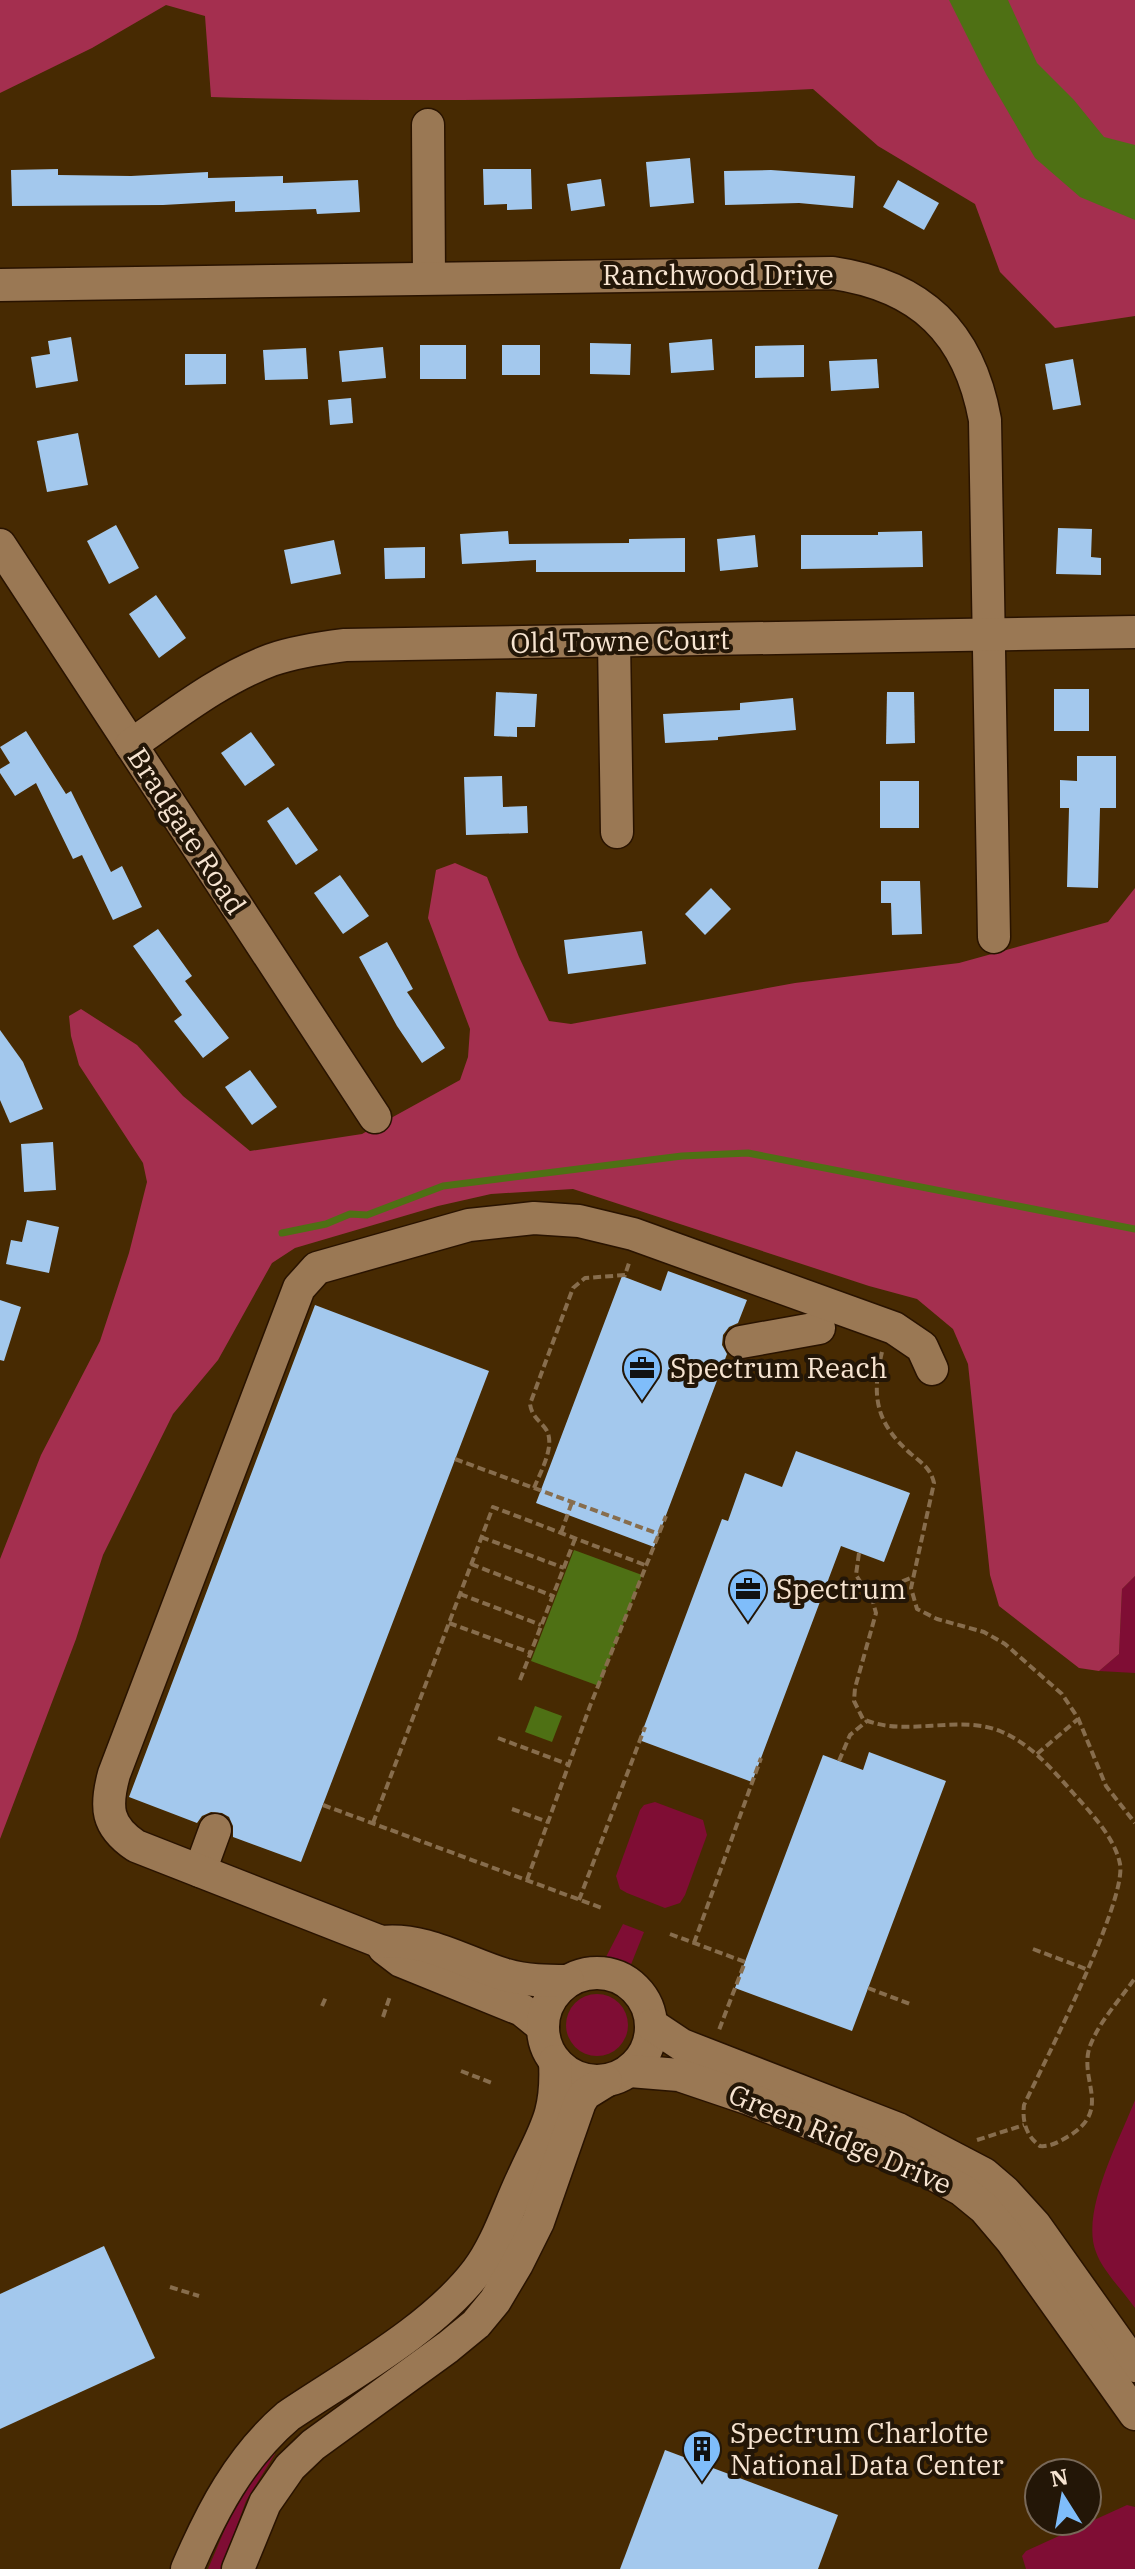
<svg xmlns="http://www.w3.org/2000/svg" width="1135" height="2569" viewBox="0 0 1135 2569" font-family="'IBM Plex Serif',serif">
	<rect width="100%" height="100%" fill="#472a02"/>
	<!-- green -->
	<g fill="#7f0d34">
		<polygon points="1135,1576 1135,1673 1099,1671 1119,1654 1122,1589"/>
		<polygon points="655,1802 703,1820 707,1835 685,1895 680,1903 665,1908 627,1893 620,1889 616,1876 640,1810 644,1805"/>
		<polygon points="623,1924 644,1932 630,1967 609,1961 606,1957"/>
		<circle cx="597" cy="2025" r="31"/>
		<path d="M1135 2100V2308C1124 2292 1102 2270 1096 2252 1080 2212 1120 2139 1135 2100Z"/>
		<polygon points="274,2449 275,2454 246,2501 221,2569 208,2569 244,2484"/>
		<polygon points="1127,2505 1135,2507 1135,2569 1026,2569 1022,2556 1026,2551"/>
	</g>
	<!-- forest -->
	<g fill="#a42f4f">
		<path d="M0 0H1135V316L1055 328 1000 272 975 204 878 146 813 89C612 100 412 103 211 97L205 16 166 5 92 48 0 93Z"/>
		<polygon points="455,863 487,877 519,957 549,1021 571,1024 795,983 959,963 1108,922 1135,888 1135,1576 1122,1589 1119,1654 1099,1671 1079,1668 999,1606 990,1575 968,1364 953,1329 917,1299 869,1286 573,1189 491,1194 438,1206 295,1248 272,1263 218,1360 173,1414 103,1555 76,1639 0,1839 0,1559 41,1455 100,1341 129,1253 147,1182 143,1163 79,1065 71,1036 69,1016 81,1009 137,1045 183,1096 250,1151 362,1134 460,1080 468,1057 470,1029 428,918 436,870"/>
	</g>
	<!-- water -->
	<g fill="#4e7014">
		<polygon points="949,0 1008,0 1037,63 1074,100 1104,137 1135,145 1135,220 1080,197 1035,158 986,74"/>
		<polygon points="574,1550 642,1575 599,1686 531,1661"/>
		<polygon points="535,1706 562,1716 552,1742 525,1732"/>
	</g>
	<g fill="none" stroke-linecap="round" stroke-linejoin="round">
		<!-- stream -->
		<polyline stroke="#4e7014" stroke-width="7" points="282,1233 326,1224 350,1214 367,1215 443,1186 682,1156 748,1153 1135,1229"/>
	</g>
	<!-- building -->
	<g fill="#a3c8ed">
		<polygon points="690,158 694,203 650,207 646,162"/>
		<polygon points="58,169 58,175 131,176 208,172 208,178 283,176 283,183 358,180 360,212 317,214 316,209 235,212 235,201 163,205 12,206 11,170"/>
		<polygon points="483,169 531,169 532,209 507,210 507,204 484,205"/>
		<polygon points="771,170 855,176 853,208 799,203 725,205 724,171"/>
		<polygon points="601,179 605,206 571,211 567,184"/>
		<polygon points="898,180 939,203 924,230 883,207"/>
		<polygon points="71,337 78,381 36,388 31,357 50,354 48,341"/>
		<polygon points="712,339 714,370 671,373 669,343"/>
		<polygon points="590,343 631,344 630,375 590,374"/>
		<rect x="420" y="345" width="46" height="34"/>
		<rect x="502" y="345" width="38" height="30"/>
		<polygon points="804,345 804,377 755,378 755,346"/>
		<polygon points="383,347 386,378 342,382 339,351"/>
		<polygon points="306,348 308,379 265,380 263,350"/>
		<polygon points="185,354 226,354 226,384 185,385"/>
		<polygon points="877,359 879,388 831,391 829,361"/>
		<polygon points="1073,359 1081,405 1053,410 1045,364"/>
		<polygon points="351,398 353,423 330,425 328,400"/>
		<polygon points="78,433 88,485 47,492 37,441"/>
		<polygon points="116,525 139,568 109,584 87,541"/>
		<polygon points="1058,528 1092,529 1091,557 1101,558 1101,575 1056,574"/>
		<polygon points="508,531 509,544 629,543 629,539 685,538 685,572 536,572 536,560 462,564 460,534"/>
		<polygon points="922,531 923,567 801,569 801,535 878,535 878,532"/>
		<polygon points="755,535 758,567 720,571 717,539"/>
		<polygon points="334,540 341,574 291,584 284,550"/>
		<polygon points="425,547 425,578 385,579 384,548"/>
		<polygon points="156,595 186,638 159,658 129,614"/>
		<rect x="1054" y="689" width="35" height="42"/>
		<polygon points="496,692 537,694 535,727 517,727 517,737 494,736"/>
		<polygon points="887,692 914,692 915,743 886,744"/>
		<polygon points="793,698 796,730 718,737 718,740 665,743 663,714 740,710 740,703"/>
		<polygon points="26,731 66,794 71,791 111,872 122,866 142,907 113,920 82,855 73,859 36,783 15,796 0,773 0,769 10,763 0,747"/>
		<polygon points="251,732 275,765 245,786 221,753"/>
		<polygon points="1077,756 1116,756 1116,808 1100,808 1098,888 1067,887 1069,808 1060,808 1060,780 1077,781"/>
		<polygon points="502,776 503,807 527,806 528,833 466,835 464,777"/>
		<rect x="880" y="781" width="39" height="47"/>
		<polygon points="288,807 318,850 296,865 267,821"/>
		<polygon points="340,875 369,916 343,934 314,893"/>
		<polygon points="881,881 920,881 922,934 892,935 891,903 881,903"/>
		<polygon points="711,888 731,909 705,935 685,914"/>
		<polygon points="158,929 192,976 185,981 229,1038 203,1058 174,1021 182,1015 133,946"/>
		<polygon points="642,931 646,964 568,974 564,940"/>
		<polygon points="387,942 413,989 407,992 445,1048 422,1063 397,1026 359,957"/>
		<polygon points="0,1030 23,1062 43,1109 10,1123 0,1100"/>
		<polygon points="250,1070 277,1107 252,1125 225,1087"/>
		<polygon points="53,1142 56,1190 24,1192 21,1144"/>
		<polygon points="27,1220 59,1227 49,1273 6,1264 11,1240 22,1242"/>
		<polygon points="668,1271 747,1300 738,1323 729,1327 723,1335 722,1345 727,1354 654,1547 536,1503 622,1276 661,1291"/>
		<polygon points="0,1300 21,1307 4,1361 0,1360"/>
		<polygon points="315,1305 489,1371 301,1862 233,1837 233,1826 229,1817 222,1813 211,1812 202,1816 197,1823 129,1797"/>
		<polygon points="796,1451 910,1493 884,1562 841,1546 752,1782 639,1740 722,1519 728,1521 745,1473 782,1487"/>
		<polygon points="869,1752 946,1781 852,2031 735,1988 823,1755 863,1770"/>
		<polygon points="104,2246 155,2358 0,2429 0,2294"/>
		<polygon points="665,2450 838,2515 818,2569 620,2569"/>
	</g>
	<g fill="none" stroke-linecap="round" stroke-linejoin="round">
		<!-- minor casing -->
		<g stroke="#291300" stroke-width="35">
			<g id="minor">
				<polyline points="428,125 429,278"/>
				<path d="M0 285 833 273C921 286 969 332 985 420L994 937"/>
				<polyline points="0,545 375,1117"/>
				<polyline points="614,641 617,832"/>
				<path d="M131 745C176 714 220 679 271 660 294 652 320 648 345 645L1135 632"/>
				<polyline points="741,1342 819,1328"/>
				<polyline points="200,1871 215,1830"/>
				<polyline points="381,1942 384,1948 401,1961 522,2010 543,2027"/>
				<circle cx="597" cy="2027" r="54"/>
				<path d="M568 1981C547 1981 527 1981 506 1975 465 1963 426 1937 381 1942L136 1846C106 1826 105 1807 114 1774L299 1288 317 1268 469 1225 534 1218 579 1221 633 1234 894 1328 922 1347 932 1369"/>
				<polyline points="652,2025 682,2045 898,2129 984,2174 1005,2192 1035,2225 1135,2366"/>
				<polyline points="630,2071 679,2075 747,2098 922,2168 962,2190 984,2208 1012,2241 1135,2414"/>
				<path d="M187 2569C212 2511 240 2457 288 2416 349 2375 433 2329 477 2271 498 2243 508 2208 523 2177 544 2130 558 2116 555 2061"/>
				<polyline points="238,2569 265,2503 290,2467 313,2445 448,2347 476,2324 495,2301 517,2264 538,2222 580,2102 585,2094 606,2081"/>
			</g>
		</g>
		<!-- path -->
		<g stroke="#876d4d" stroke-width="4" stroke-dasharray="8 4" stroke-linecap="butt">
			<path d="M882 1352C871 1397 876 1423 911 1454 922 1463 931 1469 934 1483L911 1588 917 1609 937 1619 984 1632 1005 1644 1062 1694 1078 1718 1106 1786 1135 1823"/>
			<polyline points="455,1459 659,1534"/>
			<path d="M534 1488C540 1473 555 1447 547 1431 541 1421 532 1418 530 1404L573 1288 585 1278 625 1275 630 1260"/>
			<polyline points="561,1533 572,1502"/>
			<polyline points="481,1537 564,1568"/>
			<path d="M859 1553 856 1575 873 1602 876 1613 855 1688 854 1701 863 1719C905 1738 958 1714 1000 1731 1031 1744 1052 1769 1074 1794 1091 1813 1115 1838 1120 1864 1127 1901 1044 2063 1024 2105 1022 2121 1026 2136 1040 2146 1050 2147 1059 2142 1069 2136 1113 2109 1078 2080 1090 2046 1100 2020 1120 2000 1135 1978"/>
			<polyline points="471,1564 553,1596"/>
			<polyline points="460,1594 541,1625"/>
			<polyline points="869,1595 913,1577"/>
			<polyline points="449,1623 531,1653"/>
			<polyline points="520,1680 575,1539"/>
			<polyline points="498,1738 570,1765"/>
			<polyline points="1037,1754 1078,1719"/>
			<polyline points="839,1761 850,1735 867,1721"/>
			<polyline points="323,1805 602,1908"/>
			<polyline points="512,1809 548,1822"/>
			<polyline points="373,1823 493,1507 645,1565"/>
			<polyline points="527,1880 590,1706 666,1516"/>
			<polyline points="579,1900 645,1727"/>
			<polyline points="670,1934 745,1962 719,2030"/>
			<polyline points="694,1943 761,1758"/>
			<polyline points="1033,1949 1086,1969"/>
			<polyline points="868,1988 910,2004"/>
			<polyline points="322,2006 326,1997"/>
			<polyline points="383,2017 390,1996"/>
			<polyline points="461,2071 492,2083"/>
			<polyline points="977,2140 1024,2125"/>
			<polyline points="170,2287 199,2296"/>
		</g>
		<!-- minor -->
		<use href="#minor" stroke="#9a7854" stroke-width="32"/>
	</g>
	<!-- icons -->
	<defs>
		<g id="office-pin" transform="scale(2)"><path d="M0 17L-7.5 6A9.5 9.5 0 1 1 7.5 6Z" fill="#7fbdfa" stroke="#231607"/><path d="M-6-3h4V-5.5h4V-3h4V5H-6ZM-1-4.5V-3h2v-1.5ZM-6 0V1H6V0Z" fill="#111"/></g>
		<g id="building-pin" transform="scale(2)"><path d="M0 17L-7.5 6A9.5 9.5 0 1 1 7.5 6Z" fill="#7fbdfa" stroke="#231607"/><path d="M-4-6H4V6H1V3H-1V6H-4ZM-2.5-4.3h1.7v1.8h-1.7ZM.8-4.3h1.7v1.8H.8ZM-2.5-1h1.7V.8h-1.7ZM.8-1h1.7V.8H.8Z" fill="#111"/></g>
	</defs>
	<g fill-rule="evenodd">
		<use href="#office-pin" x="642" y="1368"/>
		<use href="#office-pin" x="748" y="1589"/>
		<use href="#building-pin" x="702" y="2449"/>
	</g>
	<g text-anchor="middle" stroke-width="8" stroke-linejoin="round" paint-order="stroke">
		<!-- street labels -->
		<g font-size="28" fill="#f7e4d1" stroke="#231607">
			<text x="718" y="285">Ranchwood Drive</text>
			<text transform="translate(620 641) rotate(-1)" y="10">Old Towne Court</text>
			<text transform="translate(187 831) rotate(57)" y="10">Bradgate Road</text>
			<text transform="translate(840 2139) rotate(23)" y="10">Green Ridge Drive</text>
		</g>
		<!-- poi labels -->
		<g font-size="28" fill="#f7e4d1" stroke="#231607" text-anchor="start">
			<text x="670" y="1378">Spectrum Reach</text>
			<text x="776" y="1599">Spectrum</text>
			<text x="730" y="2443">Spectrum Charlotte<tspan x="730" dy="32">National Data Center</tspan></text>
		</g>
	</g>
	<!-- north arrow -->
	<g transform="translate(1063 2497) rotate(349)"><circle r="38" fill="#231607" stroke="#786858" stroke-width="2"/>
	<path d="M0-6L14 30L0 20L-14 30Z" fill="#7fbdfa"/>
	<text y="-12" font-size="22" font-weight="bold" text-anchor="middle" fill="#f7e4d1">N</text>
	</g>
</svg>
